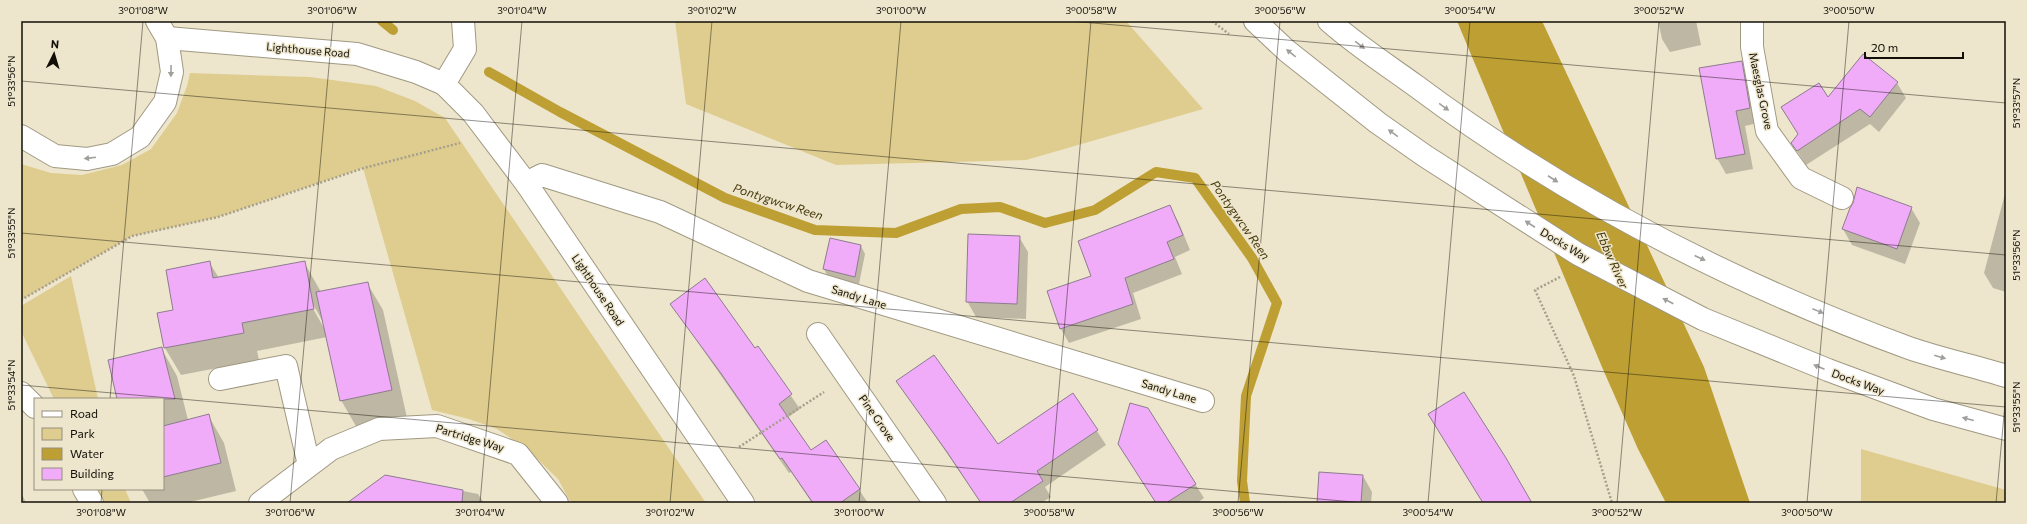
<svg xmlns="http://www.w3.org/2000/svg" width="2027" height="524" viewBox="0 0 2027 524" font-family="Commissioner,sans-serif">
	<rect width="100%" height="100%" fill="#ede5cc"/>
	<!-- green -->
	<g fill="#dfcd8f">
		<polygon points="675,21 1126,21 1203,109 1026,160 836,165 686,104"/>
		<polygon points="190,73 310,77 376,86 415,101 445,118 706,503 571,503 558,479 526,448 497,429 469,419 432,410 363,168 218,217 132,236 21,300 21,164 51,173 82,175 122,165 151,149 177,113 187,86"/>
		<polygon points="71,276 98,399 54,399 21,331 21,306"/>
		<polygon points="1861,449 2006,490 2006,503 1861,503"/>
		<polygon points="98,489 125,489 131,503 105,503"/>
	</g>
	<!-- water -->
	<polygon fill="#bd9f33" points="1457,21 1542,21 1704,367 1750,503 1666,503 1638,449 1602,367"/>
	<!-- shadow -->
	<g fill="#0003" fill-rule="evenodd">
		<polygon points="1658,21 1696,21 1701,45 1670,52 1662,39"/>
		<polygon points="1864,55 1897,83 1906,98 1879,132 1870,124 1806,165 1792,143"/>
		<polygon points="1741,62 1750,77 1758,123 1745,126 1753,169 1726,174 1717,158"/>
		<polygon points="2006,190 2006,292 1993,288 1984,273"/>
		<polygon points="1169,206 1178,221 1190,250 1175,257 1182,274 1133,293 1141,319 1069,343 1061,329 1093,276"/>
		<polygon points="1911,208 1920,223 1905,264 1852,245 1843,229"/>
		<polygon points="1019,237 1028,252 1026,319 976,317 967,301"/>
		<polygon points="831,239 861,246 865,254 859,284 828,277 824,269"/>
		<path d="M209 262 219 278 304 262 321 292 367 283 383 310 407 418 357 428 341 400 327 337 257 351 259 360 181 375 165 348 175 310ZM313 304 324 324V328L311 305Z"/>
		<polygon points="671,304 755,349 757,347 800,409 787,418 811,452 826,441 868,503 812,503 791,472 789,473"/>
		<polygon points="161,348 177,376 188,420 208,415 224,443 236,491 186,503 150,503 142,489 163,489 163,399 118,399"/>
		<polygon points="898,382 998,445 1073,394 1106,445 1045,487 1051,497 1041,503 981,503"/>
		<polygon points="1147,409 1204,498 1197,503 1156,503 1119,444"/>
		<polygon points="386,476 478,494 484,503 348,503"/>
		<polygon points="1363,476 1372,492 1371,503 1318,503"/>
		<polygon points="21,492 26,503 21,503"/>
	</g>
	<g fill="none" stroke-linecap="round" stroke-linejoin="round">
		<!-- stream -->
		<g stroke="#bd9f33" stroke-width="10">
			<polyline points="382,21 393,30"/>
			<polyline points="489,72 560,112 725,198 815,230 896,233 961,209 1000,207 1045,223 1095,210 1156,172 1195,178 1252,258 1277,303 1246,396 1242,481 1245,503"/>
		</g>
	</g>
	<!-- building -->
	<g fill="#f1acf9" stroke="#8d7c8f">
		<polygon points="1863,54 1898,82 1870,117 1860,109 1797,151 1791,143 1798,134 1781,107 1819,83 1828,97"/>
		<polygon points="1742,61 1750,108 1736,111 1745,154 1716,159 1699,68"/>
		<polygon points="1857,187 1912,207 1897,249 1842,229 1850,208 1853,203"/>
		<polygon points="1170,205 1183,235 1167,242 1174,259 1125,278 1133,304 1060,329 1047,291 1091,276 1078,241"/>
		<polygon points="968,234 1020,236 1017,304 966,302"/>
		<polygon points="830,238 861,245 855,277 823,269"/>
		<polygon points="210,261 213,278 305,261 314,309 242,323 244,333 164,348 157,313 173,310 166,270"/>
		<polygon points="705,278 755,348 758,346 792,394 779,404 811,450 826,440 860,489 840,503 813,503 782,458 780,459 720,372 670,304"/>
		<polygon points="368,282 392,390 340,401 316,292"/>
		<polygon points="162,347 175,399 117,399 108,360"/>
		<polygon points="934,355 998,444 1073,393 1098,430 1037,471 1043,481 1010,503 981,503 947,452 896,381"/>
		<polygon points="1464,392 1506,458 1532,503 1483,503 1428,414"/>
		<polygon points="1130,403 1148,408 1196,484 1166,503 1156,503 1118,444"/>
		<polygon points="209,414 221,463 163,477 163,426"/>
		<polygon points="1319,472 1363,475 1361,503 1317,503"/>
		<polygon points="385,475 463,490 462,503 347,503"/>
	</g>
	<g fill="none" stroke-linecap="round" stroke-linejoin="round">
		<!-- minor casing -->
		<g stroke="#a09982" stroke-width="24">
			<g id="minor">
				<polyline points="1752,21 1752,47 1767,131 1801,178 1842,198"/>
				<polyline points="526,183 542,175 660,212 808,281 1203,401"/>
				<polyline points="818,334 935,503"/>
				<polyline points="220,379 286,366 309,465"/>
				<polyline points="21,393 35,407"/>
				<polyline points="84,489 92,503"/>
				<polyline points="260,503 331,449 379,429 437,426 518,454 557,503"/>
			</g>
		</g>
		<!-- tertiary casing -->
		<g stroke="#a09982" stroke-width="24">
			<polyline id="tertiary" points="444,84 465,49 463,21"/>
		</g>
		<!-- secondary casing -->
		<g stroke="#a09982" stroke-width="24">
			<g id="secondary">
				<polyline points="167,38 357,54 416,72 444,84 473,113 526,183 743,503"/>
				<polyline points="21,136 55,156 87,159 112,154 140,137 165,102 172,72 167,38 157,21"/>
			</g>
		</g>
		<!-- primary casing -->
		<g stroke="#a09982" stroke-width="24">
			<g id="primary">
				<polyline points="1255,21 1287,51 1378,123 1425,156 1578,254 1703,319 1828,370 1933,409 2006,429"/>
				<path d="M1329 21C1356 45 1387 65 1416 86 1566 198 1734 284 1909 348 1941 359 1974 366 2006 376"/>
			</g>
		</g>
		<!-- path -->
		<g stroke="#a69f8c" stroke-width="2.5" stroke-dasharray="2 2" stroke-linecap="butt">
			<polyline points="1212,21 1229,34"/>
			<polyline points="1560,277 1535,290 1574,376 1612,503"/>
			<polyline points="21,300 132,236 218,217 364,168 460,143"/>
			<polyline points="739,447 824,392"/>
		</g>
		<!-- minor -->
		<use href="#minor" stroke="#fff" stroke-width="22"/>
		<!-- tertiary -->
		<use href="#tertiary" stroke="#fff" stroke-width="22"/>
		<!-- secondary -->
		<use href="#secondary" stroke="#fff" stroke-width="22"/>
		<!-- primary -->
		<use href="#primary" stroke="#fff" stroke-width="22"/>
	</g>
	<!-- one-way arrows -->
	<defs><path id="oneway-solid" d="M-6-.8H1V-3.2L6.5 0L1 3.2V.8H-6Z"/></defs>
	<g fill="#a09f9c">
		<use href="#oneway-solid" transform="translate(1360 45) rotate(37)"/>
		<use href="#oneway-solid" transform="translate(1291 53) rotate(-141)"/>
		<use href="#oneway-solid" transform="translate(171 71) rotate(91)"/>
		<use href="#oneway-solid" transform="translate(1444 107) rotate(36)"/>
		<use href="#oneway-solid" transform="translate(1393 133) rotate(-144)"/>
		<use href="#oneway-solid" transform="translate(90 158) rotate(173)"/>
		<use href="#oneway-solid" transform="translate(1553 179) rotate(33)"/>
		<use href="#oneway-solid" transform="translate(1530 224) rotate(-147)"/>
		<use href="#oneway-solid" transform="translate(1700 258) rotate(25)"/>
		<use href="#oneway-solid" transform="translate(1668 301) rotate(-153)"/>
		<use href="#oneway-solid" transform="translate(1818 311) rotate(22)"/>
		<use href="#oneway-solid" transform="translate(1940 357) rotate(16)"/>
		<use href="#oneway-solid" transform="translate(1819 367) rotate(-157)"/>
		<use href="#oneway-solid" transform="translate(1968 419) rotate(-165)"/>
	</g>
	<!-- ticks -->
	<path fill="none" stroke="#120f07" stroke-width="1" stroke-opacity="0.45" d="M1070 21 2006 103M21 81 2006 255M21 233 2006 407M21 385 1365 503M110 399 143 21M101 503 102 489M290 503 333 21M480 503 522 21M670 503 712 21M859 503 901 21M1049 503 1091 21M1238 503 1280 21M1428 503 1470 21M1617 503 1659 21M1807 503 1849 21M1996 503 2006 393"/>
	<g text-anchor="middle" stroke-width="3" stroke-linejoin="round" paint-order="stroke">
		<!-- street labels -->
		<g font-size="11" fill="#120f07" stroke="#ede5cc">
			<text transform="translate(308 50) rotate(5)" y="4">Lighthouse Road</text>
			<text transform="translate(1761 91) rotate(78)" y="4">Maesglas Grove</text>
			<text transform="translate(1565 245) rotate(31)" y="4">Docks Way</text>
			<text transform="translate(598 290) rotate(56)" y="4">Lighthouse Road</text>
			<text transform="translate(859 297) rotate(17)" y="4">Sandy Lane</text>
			<text transform="translate(1858 382) rotate(20)" y="4">Docks Way</text>
			<text transform="translate(1169 391) rotate(17)" y="4">Sandy Lane</text>
			<text transform="translate(877 418) rotate(55)" y="4">Pine Grove</text>
			<text transform="translate(470 438) rotate(17)" y="4">Partridge Way</text>
		</g>
		<!-- water labels -->
		<g font-size="12" font-style="italic" fill="#433709" stroke="#ede5cc">
			<text transform="translate(778 202) rotate(18)" y="4">Pontygwcw Reen</text>
			<text transform="translate(1240 220) rotate(55)" y="4">Pontygwcw Reen</text>
			<text transform="translate(1612 260) rotate(66)" y="4">Ebbw River</text>
		</g>
	</g>
	<!-- border -->
	<rect width="2027" height="524" fill="none" stroke="#ede5cc" stroke-width="44"/>
	<!-- legend -->
	<rect x="34" y="398" width="130" height="92" fill="#ede5cc" stroke="#958f7d"/>
	<rect x="42" y="411" width="20" height="6" fill="#ffffff" stroke="#958f7d"/>
	<text x="70" y="418" font-size="12" fill="#120f07">Road</text>
	<rect x="42" y="428" width="20" height="12" fill="#dfcd8f" stroke="#958f7d"/>
	<text x="70" y="438" font-size="12" fill="#120f07">Park</text>
	<rect x="42" y="448" width="20" height="12" fill="#bd9f33" stroke="#958f7d"/>
	<text x="70" y="458" font-size="12" fill="#120f07">Water</text>
	<rect x="42" y="468" width="20" height="12" fill="#f1acf9" stroke="#958f7d"/>
	<text x="70" y="478" font-size="12" fill="#120f07">Building</text>
	<!-- north arrow -->
	<g transform="translate(54 54) rotate(5)" stroke="#ede5cc" stroke-width="3" paint-order="stroke">
	<path d="M0-3L7 15L0 10L-7 15Z" fill="#120f07"/>
	<text y="-6" font-size="11" font-weight="bold" text-anchor="middle" fill="#120f07">N</text>
	</g>
	<!-- scale -->
	<path d="M1865 52v6h98v-6" fill="none" stroke="#120f07" stroke-width="2"/>
	<text x="1871" y="52" font-size="12" fill="#120f07" stroke="#ede5cc" stroke-width="3" paint-order="stroke">20 m</text>
	<rect x="22" y="22" width="1983" height="480" fill="none" stroke="#120f07" stroke-width="1.5"/>
	<g font-size="10" text-anchor="middle" fill="#120f07">
		<text x="143" y="14">3°01'08"W</text>
		<text x="332" y="14">3°01'06"W</text>
		<text x="522" y="14">3°01'04"W</text>
		<text x="712" y="14">3°01'02"W</text>
		<text x="901" y="14">3°01'00"W</text>
		<text x="1091" y="14">3°00'58"W</text>
		<text x="1280" y="14">3°00'56"W</text>
		<text x="1470" y="14">3°00'54"W</text>
		<text x="1659" y="14">3°00'52"W</text>
		<text x="1849" y="14">3°00'50"W</text>
		<text transform="translate(11 81) rotate(-90)" y="4">51°33'56"N</text>
		<text transform="translate(2016 103) rotate(-90)" y="4">51°33'57"N</text>
		<text transform="translate(11 233) rotate(-90)" y="4">51°33'55"N</text>
		<text transform="translate(2016 255) rotate(-90)" y="4">51°33'56"N</text>
		<text transform="translate(11 385) rotate(-90)" y="4">51°33'54"N</text>
		<text transform="translate(2016 407) rotate(-90)" y="4">51°33'55"N</text>
		<text x="101" y="516">3°01'08"W</text>
		<text x="290" y="516">3°01'06"W</text>
		<text x="480" y="516">3°01'04"W</text>
		<text x="670" y="516">3°01'02"W</text>
		<text x="859" y="516">3°01'00"W</text>
		<text x="1049" y="516">3°00'58"W</text>
		<text x="1238" y="516">3°00'56"W</text>
		<text x="1428" y="516">3°00'54"W</text>
		<text x="1617" y="516">3°00'52"W</text>
		<text x="1807" y="516">3°00'50"W</text>
	</g>
</svg>
